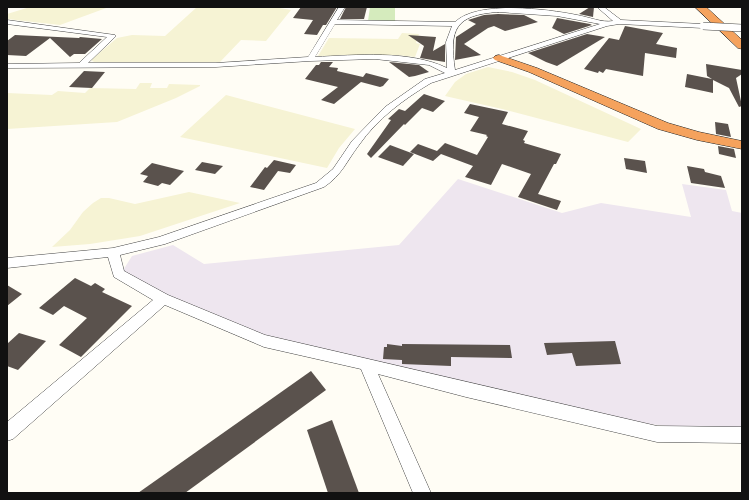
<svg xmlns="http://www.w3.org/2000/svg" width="749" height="500" viewBox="0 0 749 500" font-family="Merriweather,serif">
	<rect width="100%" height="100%" fill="#fffdf5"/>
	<!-- industrial -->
	<polygon fill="#eee6ef" points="458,179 562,213 601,203 691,217 682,184 726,190 732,211 742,213 742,429 689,428 638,423 268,337 168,297 122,272 132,256 173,245 204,264 399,245"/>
	<!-- farmland -->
	<g fill="#f6f3d4">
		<polygon points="30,7 109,7 60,25 7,19 7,14"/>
		<polygon points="197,7 274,7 291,10 266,41 241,40 220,62 94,62 91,60 117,38 132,35 165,36"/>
		<polygon points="402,33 419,34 416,43 420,44 415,57 396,55 318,56 329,38 398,39"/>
		<polygon points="488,67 512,72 535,80 641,129 628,142 502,109 445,96 455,82 466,74"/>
		<polygon points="140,83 152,83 150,88 167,88 169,84 200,85 200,86 176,98 117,122 7,129 7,93 52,95 58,91 85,93 90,88 136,89"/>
		<polygon points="226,95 355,129 339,148 327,168 180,137"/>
		<polygon points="189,192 240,203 140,236 90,244 52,247 70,230 83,212 93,203 101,198 109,198 135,204"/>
	</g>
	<!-- green -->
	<polygon fill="#d5ebbd" points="370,7 395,7 395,22 368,21"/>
	<!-- building -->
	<g fill="#5a524d">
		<polygon points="301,7 337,7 326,25 323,25 317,35 304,34 313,20 293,18"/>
		<polygon points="346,7 367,7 364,19 340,19"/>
		<polygon points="590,7 594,7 593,17 579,14"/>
		<polygon points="498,14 524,15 538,22 505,31 494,26 488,28 464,44 481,55 455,60 456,37 476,24 468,20 484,15"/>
		<polygon points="557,18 590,24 592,25 564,34 552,28"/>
		<polygon points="625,26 663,33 656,44 677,48 676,58 645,53 643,76 606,69 603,73 599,71 598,73 584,69 609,38 619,40"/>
		<polygon points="587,34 605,37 557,66 546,62 528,53"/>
		<polygon points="15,35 79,38 80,37 102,39 85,54 74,54 70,57 50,38 26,56 7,55 7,41"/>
		<polygon points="408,35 436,37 433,51 445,44 445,62 420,58 424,46"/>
		<polygon points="321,62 333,62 329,67 338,68 337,71 363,77 366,73 389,79 383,86 380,87 361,82 334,104 321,100 338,87 305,79 316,65 319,65"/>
		<polygon points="389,62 419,65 429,72 415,76 409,77"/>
		<polygon points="706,64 742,70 742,74 736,78 742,106 739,107 729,88 713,80 713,93 685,87 687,74 712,79 707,76"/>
		<polygon points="84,71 105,72 92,88 69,87"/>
		<polygon points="424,94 445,101 433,112 422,108 405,125 404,124 371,158 367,154 391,120 388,119 399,109 405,111"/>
		<polygon points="470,104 508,112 502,124 528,131 523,140 525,141 524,143 561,154 556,164 554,164 538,194 561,201 557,210 518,197 531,174 502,164 491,185 465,177 473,166 441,154 433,161 410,152 418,144 437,151 445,143 477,155 488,137 486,136 487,135 470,131 479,117 464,113"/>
		<polygon points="715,122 728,124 731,137 716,134"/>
		<polygon points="390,145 414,154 403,166 378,157"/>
		<polygon points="718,146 734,149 736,158 719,154"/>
		<polygon points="624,158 645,161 647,173 626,169"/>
		<polygon points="274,160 296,165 290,173 278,171 264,190 250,187 265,167 267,168"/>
		<polygon points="202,162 223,166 215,174 195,170"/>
		<polygon points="152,163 184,171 170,185 162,183 158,186 143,182 148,176 140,174"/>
		<polygon points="687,166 704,169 705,172 721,176 725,188 691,183"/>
		<polygon points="75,278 91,286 95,283 105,289 102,292 132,306 81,357 59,345 87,318 64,306 53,315 39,308"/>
		<polygon points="7,285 22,294 7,306"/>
		<polygon points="19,333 46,341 18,370 7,366 7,344"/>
		<polygon points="615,341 621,364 576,366 572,353 547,355 544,343"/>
		<polygon points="387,344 402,346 402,344 510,345 512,358 451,357 451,366 402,364 402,360 383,359 384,347 387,347"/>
		<polygon points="311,371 326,390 185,493 138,493"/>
		<polygon points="332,420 359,493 328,493 307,430"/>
	</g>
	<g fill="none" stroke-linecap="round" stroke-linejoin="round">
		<!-- minor casing -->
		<g stroke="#444" stroke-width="1">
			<path id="minor" d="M339 7H345L337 20 455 22C478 0 547 9 577 15 589 17 602 23 613 21L597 7H604L621 20 703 24 706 26 703 28 619 24 607 26 431 83C404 99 377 119 359 145 346 162 342 175 324 187L165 244 120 255 124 271 168 295 265 335 657 426 742 427V443L657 442 466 397 378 374 431 493H413L361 369 264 347 165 305 13 439 7 441V422L153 300 114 277 108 257 7 268V258L113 248 159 237 316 183 333 169 352 141 385 107 425 79 445 73 429 65 375 59 310 61 216 67 7 68V64L79 63 107 37 7 24V20L115 35V37L88 63H216L308 57ZM498 12 557 16 600 24 455 70C449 29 455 15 498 12ZM335 24 452 26 446 42 447 68C410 50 356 55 315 57Z"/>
		</g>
		<!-- highway casing -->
		<g stroke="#222" stroke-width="1">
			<g id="highway">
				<polygon points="695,7 706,7 742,40 742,49 738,48"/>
				<polygon points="499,55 537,68 668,123 699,132 742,141 742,149 697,140 658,129 529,72 495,60 493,58 495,56"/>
			</g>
		</g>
		<!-- minor -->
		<use href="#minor" fill="#fff" fill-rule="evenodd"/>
		<!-- highway -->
		<use href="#highway" fill="#f5a25d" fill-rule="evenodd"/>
		<!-- minor-bridge casing -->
		<g stroke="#444" stroke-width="8" stroke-linecap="butt">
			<polyline id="minor-bridge" points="703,26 742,28"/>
		</g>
		<!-- minor-bridge -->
		<use href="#minor-bridge" stroke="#fff" stroke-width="7"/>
	</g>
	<!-- border -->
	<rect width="749" height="500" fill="none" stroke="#111111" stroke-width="16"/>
</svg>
